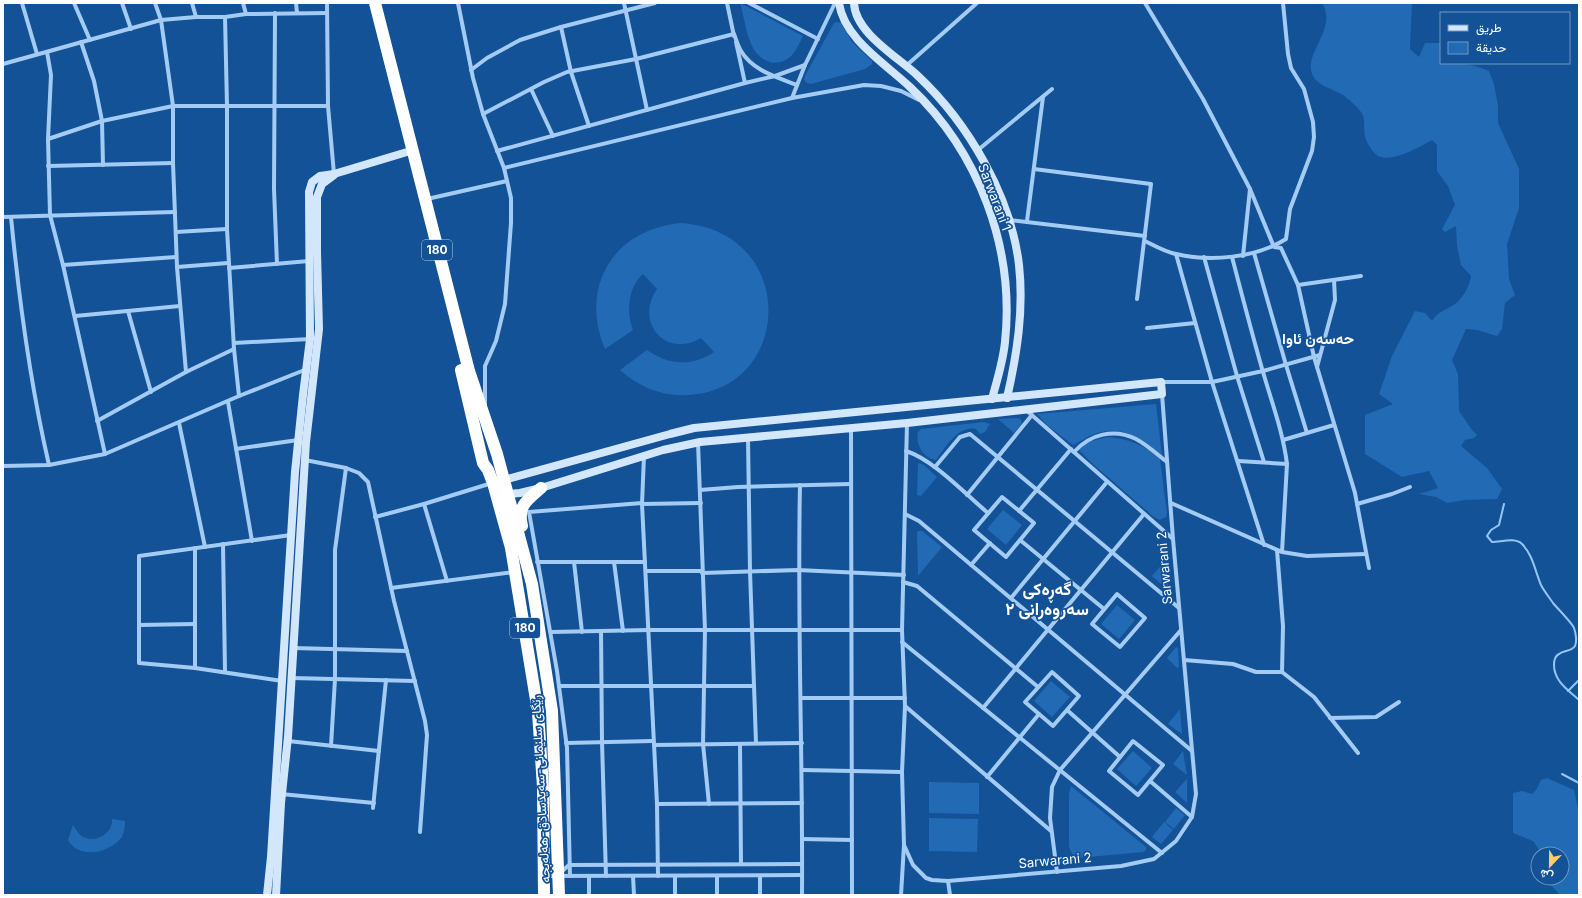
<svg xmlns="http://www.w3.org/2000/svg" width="1582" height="898" viewBox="0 0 1582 898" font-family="Inter,Vazirmatn,sans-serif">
	<rect width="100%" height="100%" fill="#135296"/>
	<!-- green -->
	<g fill="#226ab4">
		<path d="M740 3 803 36C799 44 796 52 790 57 776 69 758 60 752 46 746 33 744 17 740 3Z"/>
		<path d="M1322 3H1412L1410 49 1419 57 1425 43H1441V63C1462 63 1469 63 1489 71L1494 84 1498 106V123L1519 169V208L1507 244 1509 279 1515 295 1505 303 1502 329 1497 336 1477 330 1466 329 1452 360 1458 374 1459 411 1472 430 1477 435 1474 438 1465 440 1461 446 1487 468 1502 489 1497 499 1465 500 1447 503 1436 497 1419 494 1438 488 1429 471 1402 477 1365 454V415L1393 404 1379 394 1392 356 1415 311 1425 313 1432 321C1437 312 1446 310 1455 304 1463 298 1470 285 1471 276L1461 265 1457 246 1456 226 1445 232 1442 229 1455 205 1448 186 1437 171V145L1432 140C1419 147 1393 163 1378 156 1373 153 1366 142 1365 136 1363 128 1366 119 1361 112 1357 107 1349 99 1343 95 1332 88 1314 86 1311 70 1308 49 1337 27 1322 3Z"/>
		<polygon points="837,22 841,23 852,42 872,61 872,64 865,69 811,84 807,83 804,80 805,76 834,23"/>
		<path d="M680 223C798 230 795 388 689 395 662 397 639 387 620 370L647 350C668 365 692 367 714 352L701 338C666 359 634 322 657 289L643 274C628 287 626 312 633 330L605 349C579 287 613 230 680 223Z"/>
		<path d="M1156 404 1162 456C1140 438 1122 423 1092 435 1086 437 1080 442 1073 445L1047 425 1037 414Z"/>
		<polygon points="1020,418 1022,424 1014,433 998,419"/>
		<path d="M984 422 990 424 985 432 980 434 976 429C958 425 945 448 936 460 923 458 915 444 918 432L921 429Z"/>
		<path d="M1107 437C1127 438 1145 445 1160 459L1167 513 1166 517 1160 520 1154 517 1094 465 1079 450V449L1088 442Z"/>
		<polygon points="918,463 924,465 937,477 921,496 917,495"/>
		<polygon points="1003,510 1022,525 1006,545 987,529"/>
		<polygon points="918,531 922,531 942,547 918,576 917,533"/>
		<polygon points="1165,561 1169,591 1152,576"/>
		<polygon points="1117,605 1135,620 1119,639 1101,624"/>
		<polygon points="1176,647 1178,648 1179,667 1177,668 1167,658"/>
		<polygon points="1051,681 1070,697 1052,717 1034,701"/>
		<polygon points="1180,709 1182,734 1168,724"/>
		<polygon points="1133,751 1152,768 1136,786 1117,769"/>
		<polygon points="1183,751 1187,775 1173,764"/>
		<polygon points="1547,778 1574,790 1579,813 1579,895 1560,895 1550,884 1548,878 1562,878 1562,854 1542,854 1533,841 1513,833 1513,793 1522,791 1532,794 1536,790 1541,780"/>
		<polygon points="1187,779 1187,803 1175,792"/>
		<polygon points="929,782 979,783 979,814 929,813"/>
		<polygon points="1071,786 1146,847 1146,850 1143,852 1078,858 1073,856 1069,847 1069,794"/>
		<polygon points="1176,808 1185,815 1174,829 1165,822"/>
		<polygon points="929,818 978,819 977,852 929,851"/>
		<path d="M112 819 125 821C125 826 124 833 122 837 110 853 79 860 68 840L73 825C76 829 79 835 83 837 97 843 113 833 112 819Z"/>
		<polygon points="1164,822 1173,830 1161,844 1152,837"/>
	</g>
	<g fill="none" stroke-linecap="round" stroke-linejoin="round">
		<!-- stream -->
		<g stroke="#95c6f6" stroke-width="2">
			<path d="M1504 504 1499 525 1491 530 1487 536 1492 542C1501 542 1515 537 1522 544 1533 555 1535 571 1541 585 1544 591 1549 597 1553 603 1558 609 1572 623 1574 628 1576 633 1577 642 1575 646 1571 652 1564 650 1559 654 1555 656 1554 661 1554 665 1554 681 1568 690 1579 700"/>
			<polyline points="1568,691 1579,680"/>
			<polyline points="1562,774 1579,783"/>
		</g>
		<!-- street -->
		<g stroke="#a4cbf3" stroke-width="4">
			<polyline points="22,3 37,54"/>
			<polyline points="74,3 90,40"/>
			<polyline points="122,3 131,29"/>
			<polyline points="155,3 161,20 173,106 173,163 177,267 186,372"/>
			<polyline points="192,3 196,17"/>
			<polyline points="243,3 246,14"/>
			<polyline points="296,3 297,13"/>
			<polyline points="327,3 328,106 334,174"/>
			<polyline points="458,3 473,78 483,114 504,168 511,198 511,223 505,304 496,341 485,366 485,405"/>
			<polyline points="624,3 647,110"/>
			<polyline points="727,3 734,36"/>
			<polyline points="749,3 818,39"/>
			<polyline points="1145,3 1203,99 1250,189 1274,247 1281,248 1298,285 1314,357 1355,493 1369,568"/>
			<polyline points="275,13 274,189 277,264"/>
			<polyline points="225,17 227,106 227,229 234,349 239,396"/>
			<polyline points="561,27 571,72 589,126"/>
			<polyline points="81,42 94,81 102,121 103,165"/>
			<polyline points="736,42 745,83"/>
			<polyline points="47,52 51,75 48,139 50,215 63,265 105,454"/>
			<polyline points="3,64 161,20 196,17 225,17 246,14 327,13"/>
			<polyline points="907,65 977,3"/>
			<polyline points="471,70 487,58 520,40 561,27 655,3"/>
			<polyline points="531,89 553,136"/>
			<polyline points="792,98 805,65 835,3"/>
			<path d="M483 114 544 82 567 72 636 59 734 34C736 39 738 46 741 51 753 71 777 77 797 85"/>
			<polyline points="48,139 102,121 173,106 328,106"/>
			<polyline points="978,150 1052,89"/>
			<polyline points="497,151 745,83 775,76 805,65"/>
			<polyline points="48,166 173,163"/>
			<polyline points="504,168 792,98 864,85 881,86 901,91 919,100"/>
			<polyline points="1034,169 1151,184 1137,299"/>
			<polyline points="427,199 507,181"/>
			<polyline points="3,217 175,212"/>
			<path d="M11 217C19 300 30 383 49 465"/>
			<polyline points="1009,220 1145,236"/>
			<polyline points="1027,221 1043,97"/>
			<polyline points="176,232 227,229"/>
			<path d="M1145 241C1155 246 1165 252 1176 254 1210 262 1256 258 1286 239L1290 209 1312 151 1314 137 1313 122 1304 89 1291 68 1288 54 1283 3"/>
			<polyline points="1254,253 1286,365 1307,433"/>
			<polyline points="1176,254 1212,382 1264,545"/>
			<polyline points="1243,256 1250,189"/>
			<polyline points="1204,257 1237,376 1264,462"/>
			<path d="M1232 257C1242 295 1252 334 1263 372 1272 403 1283 432 1287 464L1282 552"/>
			<polyline points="63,265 176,257"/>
			<polyline points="177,267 228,263"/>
			<polyline points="229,268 309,261"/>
			<polyline points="1298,285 1361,276"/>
			<polyline points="128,311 151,392"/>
			<polyline points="75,316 180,306"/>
			<polyline points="1147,328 1195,323"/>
			<polyline points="234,343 310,339"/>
			<polyline points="1317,367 1335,300 1334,280"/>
			<polyline points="1161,382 1212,382 1263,371 1320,355"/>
			<polyline points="228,402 252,541"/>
			<polyline points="1026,410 1173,539"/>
			<polyline points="97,421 186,372 234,349"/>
			<polyline points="179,423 205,547"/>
			<polyline points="907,423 902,630 905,706 902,772 904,845 913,865 926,878 932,880 948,881 1121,866 1154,859 1176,841 1192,817 1196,794 1173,539 1162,394"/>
			<polyline points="851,428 852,895"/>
			<polyline points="748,438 750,571 756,743"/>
			<polyline points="1283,440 1334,425"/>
			<polyline points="698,442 705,630 703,744 709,804"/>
			<polyline points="236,449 298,440"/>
			<path d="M906 451C934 460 965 494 988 513"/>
			<path d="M1074 452C1090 434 1114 428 1136 439 1147 445 1157 454 1167 462"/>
			<polyline points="644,456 642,504 657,804 658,876"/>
			<polyline points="305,460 346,468 359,473 368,482 394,601 425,721 427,735 420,832"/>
			<polyline points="1238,461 1287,464"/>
			<polyline points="3,466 49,465 105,454 239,396 307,369"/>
			<polyline points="935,467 960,437 970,434 1179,608"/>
			<path d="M800 485C797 622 803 758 802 895"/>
			<polyline points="700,490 738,487 851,484"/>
			<polyline points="967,495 1032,415"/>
			<polygon points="1002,497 1034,523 1006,557 974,530"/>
			<polyline points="1171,503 1282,552 1307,556 1366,554"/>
			<polyline points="424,504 447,581"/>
			<polyline points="642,504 701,503"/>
			<polyline points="1357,504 1392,494 1410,487"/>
			<polyline points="1019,511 1071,449"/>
			<polyline points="905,514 919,521 1192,751"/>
			<polyline points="375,517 424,504 492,483"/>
			<polyline points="1020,540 1104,609"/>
			<polyline points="223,544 225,672"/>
			<polyline points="195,548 195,668"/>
			<polyline points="1277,550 1283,626 1282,672"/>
			<polyline points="537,562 645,562"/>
			<polyline points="574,562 582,632"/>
			<polyline points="614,562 623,631"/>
			<polyline points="971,565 990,543"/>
			<polyline points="646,571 702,571"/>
			<polyline points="702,573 798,570 904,575"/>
			<polyline points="903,582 917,586 1038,687"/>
			<polyline points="391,588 514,572"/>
			<polygon points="1117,594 1145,618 1120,647 1092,624"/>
			<polyline points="1011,598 1107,482"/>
			<polyline points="139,625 195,624"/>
			<polyline points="601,631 602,742 606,876"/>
			<polyline points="551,632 649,630 902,630"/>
			<polyline points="902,642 1162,853"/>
			<polyline points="293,648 407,651"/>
			<polyline points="1184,660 1233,664 1256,672 1282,672 1314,697 1358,753"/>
			<polygon points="1052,672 1079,696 1053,726 1025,702"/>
			<polyline points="291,678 415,681"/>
			<polyline points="282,681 195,668 139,663 139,556 291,535"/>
			<polyline points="559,686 754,686"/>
			<polyline points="801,698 905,698"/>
			<polyline points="905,706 1051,831"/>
			<polyline points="983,708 1144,514"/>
			<polyline points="1067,710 1120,757"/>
			<polyline points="1330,718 1376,717 1399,702"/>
			<polyline points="288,741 379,751"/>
			<polygon points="1133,741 1163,765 1138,795 1109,771"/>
			<polyline points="566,743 653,741"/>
			<polyline points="740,744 741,864"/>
			<polyline points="654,745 802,743"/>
			<polyline points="331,746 335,679 335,550 346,468"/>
			<polyline points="802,770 902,772"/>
			<polyline points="987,777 1039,714"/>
			<polyline points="1150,781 1192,817"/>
			<polyline points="281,794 374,803"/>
			<polyline points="657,804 802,803"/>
			<polyline points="373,808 386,680"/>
			<polyline points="802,839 852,840"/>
			<polyline points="1057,872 1050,818 1052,787 1060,770 1181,630"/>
			<polyline points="560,873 569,865 802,864"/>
			<polyline points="545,876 802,875"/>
			<polyline points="570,876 567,748 557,671 529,512 642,503"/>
			<polyline points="633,876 634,895"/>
			<polyline points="717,876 717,895"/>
			<polyline points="948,881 950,895"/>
			<polyline points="589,895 589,876"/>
			<polyline points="675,895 675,876"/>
			<polyline points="760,895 760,876"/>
			<polyline points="901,895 904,845"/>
		</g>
		<!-- secondary -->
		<g stroke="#d3e7fc" stroke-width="8">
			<path d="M839 3C844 39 886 64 910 87 979 152 1015 248 1005 342 1003 362 997 380 992 399"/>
			<path d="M854 3C855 33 898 57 918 76 968 123 1011 196 1019 265 1024 310 1017 354 1007 398"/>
			<polygon points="1161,382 1162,394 907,423 700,442 663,450 541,488 520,493 508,494 493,483 670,434 694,428"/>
			<polyline points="267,895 271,857 295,472 303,395 310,339 309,192 312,182 320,176 334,174 407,152 413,152"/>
			<polyline points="276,895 281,803 288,737 306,442 319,329 317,252 317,197 322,184 334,175"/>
		</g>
		<!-- highway -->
		<g stroke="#fff" stroke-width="12">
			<polyline points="375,3 469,371 497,454 532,584 552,711 559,895"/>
			<polyline points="461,370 483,463 488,470 493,483 511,548 538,712 543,787 544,895"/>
			<path d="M522 526C517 506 527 500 541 488"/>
		</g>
	</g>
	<g text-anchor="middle" stroke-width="3.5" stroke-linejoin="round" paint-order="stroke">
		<!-- shield labels -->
		<g fill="#135296" stroke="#b8cbe0" stroke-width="1">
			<rect x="422" y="240" width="30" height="20" rx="3"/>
			<rect x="510" y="618" width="30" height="20" rx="3"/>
		</g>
		<g font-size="12" font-weight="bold" fill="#fff">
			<text x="437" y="254">180</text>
			<text x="525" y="632">180</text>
		</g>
		<!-- street labels -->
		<g font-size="13" fill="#fff" stroke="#135296">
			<text transform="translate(995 197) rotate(69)" y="5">Sarwarani 1</text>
			<text transform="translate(1164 568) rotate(-95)" y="5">Sarwarani 2</text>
			<text transform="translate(540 789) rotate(-93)" y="5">رێگای سلێمانی-سەیدسادق-هەلەبجە</text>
			<text transform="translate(1055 860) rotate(-5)" y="5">Sarwarani 2</text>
		</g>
		<!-- quarter labels -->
		<g font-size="15" font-weight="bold" fill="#fff" stroke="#135296">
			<text x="1318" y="344">حەسەن ئاوا</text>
		</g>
		<!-- district labels -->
		<g font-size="17" font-weight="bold" fill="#fff" stroke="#135296">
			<text x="1047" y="595">گەڕەکی<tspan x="1047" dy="20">سەروەرانی ٢</tspan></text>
		</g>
	</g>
	<!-- border -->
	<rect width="1582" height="898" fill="none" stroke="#ffffff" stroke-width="8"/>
	<!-- legend -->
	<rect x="1440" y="12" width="130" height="52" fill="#135296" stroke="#7197c0"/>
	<rect x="1448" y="25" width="20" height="6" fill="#d3e7fc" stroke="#7197c0"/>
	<text x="1476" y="32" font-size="12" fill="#ffffff">طريق</text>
	<rect x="1448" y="42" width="20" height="12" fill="#226ab4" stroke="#7197c0"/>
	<text x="1476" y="52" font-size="12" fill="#ffffff">حديقة</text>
	<!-- north arrow -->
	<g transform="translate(1550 866) rotate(202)"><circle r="19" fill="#135296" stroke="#7197c0"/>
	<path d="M0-3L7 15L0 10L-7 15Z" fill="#ffcc65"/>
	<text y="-6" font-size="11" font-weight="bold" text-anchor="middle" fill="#ffffff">ش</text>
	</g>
</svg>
